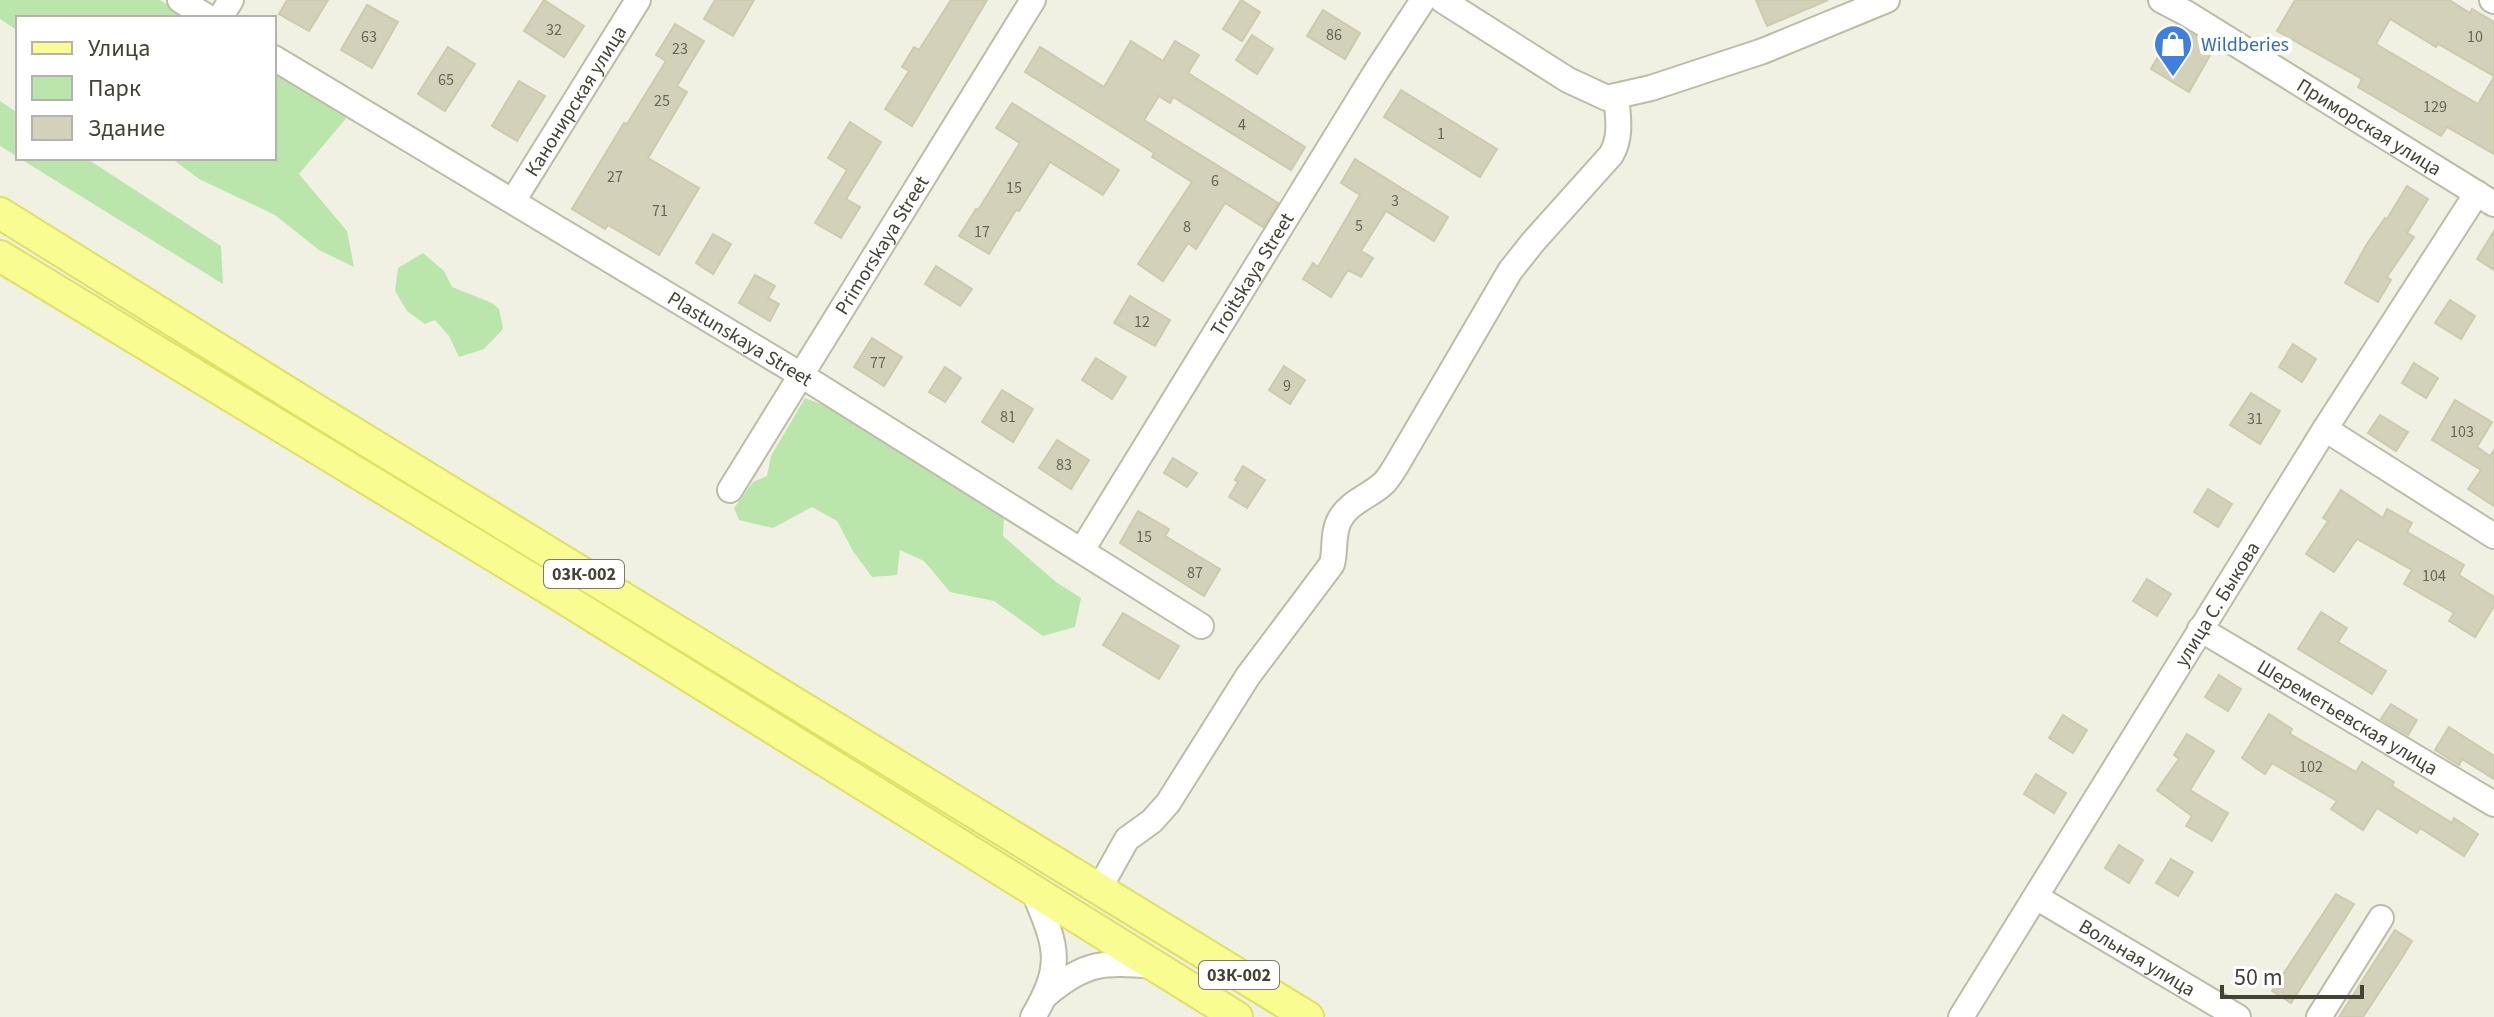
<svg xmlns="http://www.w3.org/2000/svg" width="2494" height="1017" viewBox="0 0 2494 1017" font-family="'Source Sans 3',sans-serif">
	<rect width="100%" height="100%" fill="#f1f1e3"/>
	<!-- green -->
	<g fill="#bae6ac">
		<polygon points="0,0 160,0 189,18 18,18 18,31 0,19"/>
		<polygon points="274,70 349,115 299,174 347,231 354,267 319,250 275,215 199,179 171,158 274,158"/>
		<polygon points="0,101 18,113 18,157 0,146"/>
		<polygon points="19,158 86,158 221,246 223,284"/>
		<polygon points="423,253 444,271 452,287 492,303 499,309 503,329 484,349 459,357 449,336 435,320 425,324 407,311 395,291 398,268"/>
		<polygon points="805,398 831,408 868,432 967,488 1004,517 1003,536 1056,582 1081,598 1075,627 1043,636 994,601 950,592 924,561 900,550 897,575 872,577 853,551 837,521 812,507 773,528 739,520 734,508 753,482 767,476 771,456"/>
	</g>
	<!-- building -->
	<g fill="#d3d1b9" stroke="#cdcbac" stroke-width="2">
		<polygon points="287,0 328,0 309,31 279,14"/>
		<polygon points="544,0 584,26 564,57 524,31"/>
		<polygon points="715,0 754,0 733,36 704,19"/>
		<polygon points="951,0 987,0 912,126 885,109 909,71 902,67 914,47 919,50"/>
		<polygon points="1241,0 1260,12 1242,41 1223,29"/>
		<polygon points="1756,0 1828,0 1767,26"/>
		<polygon points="2295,0 2449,0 2470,13 2472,9 2494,22 2494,76 2438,44 2436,47 2390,19 2376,44 2478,104 2494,77 2494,154 2447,127 2441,136 2358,87 2362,79 2277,31"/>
		<polygon points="367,5 398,22 372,68 341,50"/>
		<polygon points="1323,10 1360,33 1345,59 1307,36"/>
		<polygon points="675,24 704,41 677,86 687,92 648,158 699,188 659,255 608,225 605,229 572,209 624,123 627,124 666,61 656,55"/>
		<polygon points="2176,25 2214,48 2189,92 2151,69"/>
		<polygon points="1252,35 1273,49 1257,74 1236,60"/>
		<polygon points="1131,41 1163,61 1175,41 1199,55 1188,73 1305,147 1291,170 1173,97 1170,103 1159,96 1144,120 1278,203 1263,227 1225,203 1196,249 1188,243 1163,281 1138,264 1192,182 1152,157 1154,153 1025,72 1040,47 1104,87"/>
		<polygon points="448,47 475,64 445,111 418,94"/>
		<polygon points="519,81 545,96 517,141 492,126"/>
		<polygon points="1401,90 1497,149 1480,177 1384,117"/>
		<polygon points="1012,103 1119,170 1103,195 1050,162 1019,211 1016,210 989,254 959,236 976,209 978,210 1020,143 996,128"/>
		<polygon points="850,122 881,142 846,199 860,207 841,238 815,223 847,170 828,158"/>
		<polygon points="1355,159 1448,217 1434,241 1386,211 1361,251 1373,258 1361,277 1348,270 1331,297 1303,279 1313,263 1318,267 1360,195 1341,183"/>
		<polygon points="2407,186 2428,199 2407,233 2414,237 2387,277 2391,280 2378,302 2345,283 2367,244 2385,218 2387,219"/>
		<polygon points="2494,231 2494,270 2477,259"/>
		<polygon points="713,234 731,244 713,274 696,263"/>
		<polygon points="936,266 972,289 960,306 925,284"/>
		<polygon points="755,275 775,286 768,298 779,304 770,321 739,303"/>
		<polygon points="1130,296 1170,320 1155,346 1114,323"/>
		<polygon points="2450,300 2475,316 2461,339 2435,323"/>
		<polygon points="872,338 902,357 884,386 854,367"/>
		<polygon points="2293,344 2316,359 2302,382 2279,367"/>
		<polygon points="1096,358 1126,377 1112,399 1082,380"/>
		<polygon points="2414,363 2438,378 2426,398 2402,383"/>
		<polygon points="1284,366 1305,380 1290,404 1269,390"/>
		<polygon points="945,367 961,378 945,402 929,392"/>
		<polygon points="1002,390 1033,409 1013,442 982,422"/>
		<polygon points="2251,393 2280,411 2260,444 2230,425"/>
		<polygon points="2455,400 2492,422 2477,447 2490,456 2494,450 2494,506 2468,489 2481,470 2432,440"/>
		<polygon points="2380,415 2408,432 2396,451 2368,433"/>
		<polygon points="1057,440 1089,460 1071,489 1039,468"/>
		<polygon points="1173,458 1197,473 1187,487 1164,473"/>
		<polygon points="1243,466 1265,480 1247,508 1229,497 1238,482 1235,480"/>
		<polygon points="2208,489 2232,504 2218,527 2194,512"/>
		<polygon points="2341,490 2383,518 2387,509 2412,523 2407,532 2464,565 2459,575 2494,597 2494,606 2475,637 2449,621 2454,613 2404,584 2412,570 2357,539 2334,572 2306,554 2328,521 2323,518"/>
		<polygon points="1138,511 1169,529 1165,536 1220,569 1204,596 1120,543"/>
		<polygon points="2147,579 2171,594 2157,616 2133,601"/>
		<polygon points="2321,612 2347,628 2338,642 2386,671 2372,694 2298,649"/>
		<polygon points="1123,613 1179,646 1159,679 1103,645"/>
		<polygon points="2219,675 2241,689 2228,711 2205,697"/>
		<polygon points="2391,704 2417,720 2408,735 2381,719"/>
		<polygon points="2269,714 2292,729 2290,734 2356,772 2362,762 2394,782 2392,786 2452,823 2454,818 2478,834 2464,856 2420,828 2417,833 2377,808 2363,830 2331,809 2337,801 2272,763 2265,774 2242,758"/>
		<polygon points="2063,715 2087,730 2073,753 2049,738"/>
		<polygon points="2449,727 2494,756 2494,779 2462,759 2459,765 2435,750"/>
		<polygon points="2187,734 2214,751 2190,790 2228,813 2212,841 2186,826 2192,816 2157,790 2179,759 2174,755"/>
		<polygon points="2036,774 2066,793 2054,813 2024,794"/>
		<polygon points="2119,845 2143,860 2129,883 2105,868"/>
		<polygon points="2171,859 2193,872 2178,896 2156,883"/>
		<polygon points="2336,894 2354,904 2291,1003 2272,991"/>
		<polygon points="2395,930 2412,941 2403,956 2363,1017 2339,1017"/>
	</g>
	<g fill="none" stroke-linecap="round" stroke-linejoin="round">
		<!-- minor casing -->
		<g stroke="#bdbca6" stroke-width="28">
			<g id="minor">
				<polyline points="180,0 209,18"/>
				<polyline points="1442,0 1568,80 1607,98 1651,88 1763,51 1887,0"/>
				<path id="s1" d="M2161 0 2186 13 2494 204"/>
				<polyline points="2492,0 2494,1"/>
				<polyline points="220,18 231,0"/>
				<path id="s2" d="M274 58 801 375 1201 626"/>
				<path id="s3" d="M513 201 638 0"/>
				<polyline points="2325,429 2494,536"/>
				<path id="s4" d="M730 490 1033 0"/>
				<path id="s5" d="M1082 550 1374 75 1423 0"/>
				<path id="s6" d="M2200 629 2494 804"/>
				<path d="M1099 889 1127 839 1152 821 1168 803 1248 676 1332 564C1336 549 1332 533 1340 519 1350 501 1371 496 1385 482 1389 477 1393 471 1396 466L1510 271 1533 242 1611 155C1622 137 1618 116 1616 96"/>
				<path id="s7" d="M2036 897 2238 1017"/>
				<path d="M1046 995C1086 961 1104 962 1154 966"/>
				<path d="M1033 1017C1065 963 1056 946 1034 892"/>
				<path id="s8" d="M1961 1017 2325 429 2477 193"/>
				<polyline points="2319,1017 2381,918"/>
			</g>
		</g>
		<!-- major casing -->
		<g stroke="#dfe162" stroke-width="34">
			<g id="major">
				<polyline points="0,213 310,406 1308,1017"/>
				<polyline points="0,256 560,596 1237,1017"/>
			</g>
		</g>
		<!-- minor -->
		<use href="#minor" stroke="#fff" stroke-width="24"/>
		<!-- major -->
		<use href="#major" stroke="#f9fc91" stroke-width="30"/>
	</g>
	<!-- icons -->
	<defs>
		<g id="shop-pin" transform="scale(2)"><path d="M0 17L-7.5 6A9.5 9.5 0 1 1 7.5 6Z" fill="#3f7fe0" stroke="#fff"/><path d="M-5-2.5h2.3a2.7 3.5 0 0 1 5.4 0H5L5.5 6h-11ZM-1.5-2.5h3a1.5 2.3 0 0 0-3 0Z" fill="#fff"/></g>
	</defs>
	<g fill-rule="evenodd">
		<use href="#shop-pin" x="2173" y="44"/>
	</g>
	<g text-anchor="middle" stroke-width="8" stroke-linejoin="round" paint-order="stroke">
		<!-- number labels -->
		<g font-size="16" fill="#676655">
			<text x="554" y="35">32</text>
			<text x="1334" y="40">86</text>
			<text x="369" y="42">63</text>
			<text x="2475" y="42">10</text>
			<text x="680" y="54">23</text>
			<text x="446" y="85">65</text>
			<text x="662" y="106">25</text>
			<text x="2435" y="112">129</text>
			<text x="1242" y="130">4</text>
			<text x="1441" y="139">1</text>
			<text x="615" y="182">27</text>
			<text x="1215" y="186">6</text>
			<text x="1014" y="193">15</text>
			<text x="1395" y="206">3</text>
			<text x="660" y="216">71</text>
			<text x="1359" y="231">5</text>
			<text x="1187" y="232">8</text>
			<text x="982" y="237">17</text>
			<text x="1142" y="327">12</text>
			<text x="878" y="368">77</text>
			<text x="1287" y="391">9</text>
			<text x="1008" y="422">81</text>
			<text x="2255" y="424">31</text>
			<text x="2462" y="437">103</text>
			<text x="1064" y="470">83</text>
			<text x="1144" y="542">15</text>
			<text x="1195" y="578">87</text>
			<text x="2434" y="581">104</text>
			<text x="2311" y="772">102</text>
		</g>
		<!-- shield labels -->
		<g fill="#fff" stroke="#7b7b71" stroke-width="2">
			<rect x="544" y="560" width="80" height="28" rx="6"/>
			<rect x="1199" y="961" width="80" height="28" rx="6"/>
		</g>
		<g font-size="18" font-weight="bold" fill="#434234">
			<text x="584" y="580">03К-002</text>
			<text x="1239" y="981">03К-002</text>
		</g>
		<!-- shop labels -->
		<g font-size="20" fill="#366cbe" stroke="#fff" text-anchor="start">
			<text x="2201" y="51">Wildberies</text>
		</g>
		<!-- street labels -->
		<g font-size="20" fill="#434234" stroke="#fff">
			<text dy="7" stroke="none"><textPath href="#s3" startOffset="118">Канонирская улица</textPath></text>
			<text dy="7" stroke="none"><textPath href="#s1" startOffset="244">Приморская улица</textPath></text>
			<text dy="7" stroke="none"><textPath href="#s4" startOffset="288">Primorskaya Street</textPath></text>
			<text dy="7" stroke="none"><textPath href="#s5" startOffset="324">Troitskaya Street</textPath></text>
			<text dy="7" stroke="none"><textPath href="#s2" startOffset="544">Plastunskaya Street</textPath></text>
			<text dy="7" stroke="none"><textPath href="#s8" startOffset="486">улица С. Быкова</textPath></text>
			<text dy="7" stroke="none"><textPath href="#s6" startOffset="172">Шереметьевская улица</textPath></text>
			<text dy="7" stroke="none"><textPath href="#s7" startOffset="118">Вольная улица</textPath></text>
		</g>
	</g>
	<!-- legend -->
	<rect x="16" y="16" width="260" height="144" fill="#ffffff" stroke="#b4b3ae" stroke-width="2"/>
	<rect x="32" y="42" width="40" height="12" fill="#f9fc91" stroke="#b4b3ae" stroke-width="2"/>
	<text x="88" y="56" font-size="24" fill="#434234">Улица</text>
	<rect x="32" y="76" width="40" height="24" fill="#bae6ac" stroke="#b4b3ae" stroke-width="2"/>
	<text x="88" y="96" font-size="24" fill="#434234">Парк</text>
	<rect x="32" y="116" width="40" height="24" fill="#d3d1b9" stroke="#b4b3ae" stroke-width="2"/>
	<text x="88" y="136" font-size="24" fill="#434234">Здание</text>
	<!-- scale -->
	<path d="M2222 985v12h140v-12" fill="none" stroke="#434234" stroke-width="4"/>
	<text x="2234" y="985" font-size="24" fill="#434234" stroke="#ffffff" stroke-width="6" paint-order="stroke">50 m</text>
</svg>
